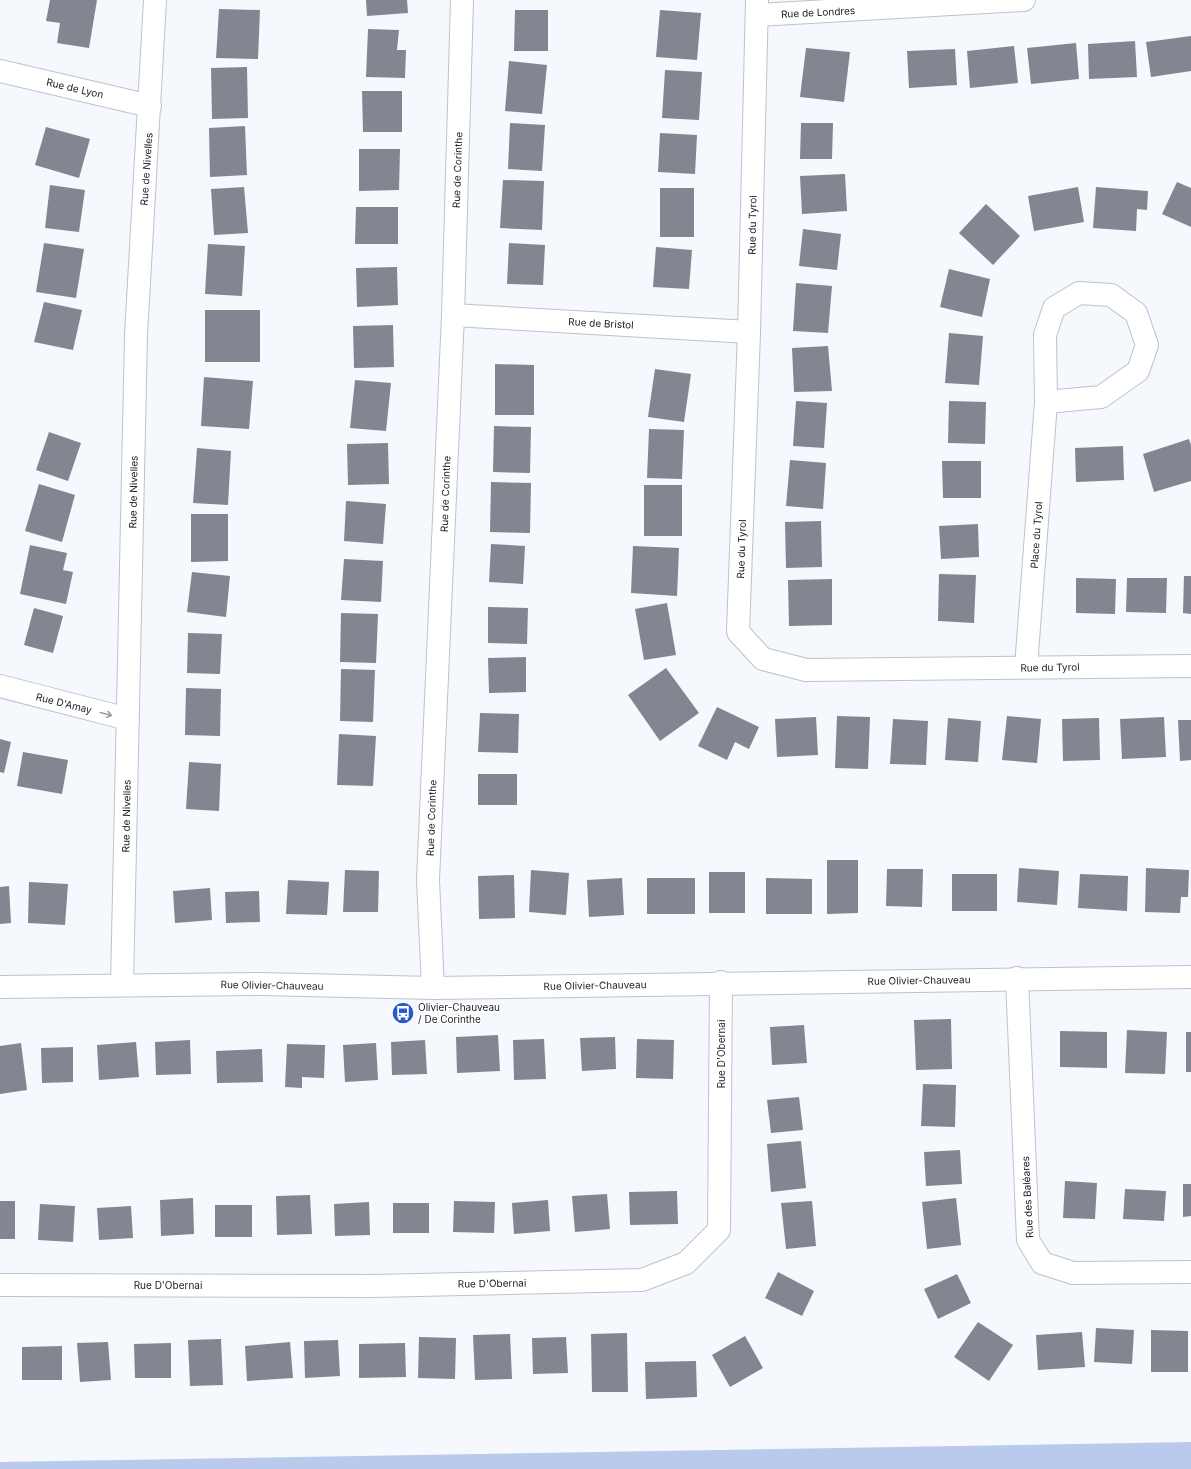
<svg xmlns="http://www.w3.org/2000/svg" width="1191" height="1469" viewBox="0 0 1191 1469" font-family="Inter,sans-serif">
	<rect width="100%" height="100%" fill="#f5f8fd"/>
	<!-- green -->
	<polygon fill="#b9caec" points="1191,1442 1191,1469 0,1469 0,1462"/>
	<!-- building -->
	<g fill="#818691">
		<polygon points="50,0 97,0 89,48 57,43 60,23 46,21"/>
		<polygon points="366,0 407,0 408,13 367,16"/>
		<polygon points="219,9 260,10 258,59 216,58"/>
		<polygon points="515,10 548,10 548,51 514,51"/>
		<polygon points="660,10 701,13 697,60 656,57"/>
		<polygon points="368,29 399,30 397,50 406,50 405,78 366,77"/>
		<polygon points="1191,36 1191,71 1151,77 1146,42"/>
		<polygon points="1135,41 1137,77 1089,79 1088,44"/>
		<polygon points="1076,43 1079,79 1031,84 1027,48"/>
		<polygon points="1014,46 1018,83 970,88 967,51"/>
		<polygon points="806,48 850,52 844,102 800,97"/>
		<polygon points="955,49 957,85 909,88 907,51"/>
		<polygon points="509,61 547,65 542,114 505,111"/>
		<polygon points="247,67 248,118 212,119 211,68"/>
		<polygon points="665,70 702,72 699,120 662,118"/>
		<polygon points="362,91 402,91 402,132 363,132"/>
		<polygon points="510,123 545,125 542,171 508,169"/>
		<polygon points="801,123 833,123 832,159 800,159"/>
		<polygon points="245,126 247,175 210,177 209,128"/>
		<polygon points="46,127 90,139 79,178 35,165"/>
		<polygon points="660,133 697,135 695,174 658,172"/>
		<polygon points="359,149 400,149 399,190 359,191"/>
		<polygon points="845,174 847,211 802,214 800,176"/>
		<polygon points="503,180 544,181 542,230 500,228"/>
		<polygon points="1177,182 1191,188 1191,227 1162,214"/>
		<polygon points="50,185 85,190 79,232 45,228"/>
		<polygon points="244,187 248,233 214,235 211,189"/>
		<polygon points="1078,187 1084,222 1034,231 1028,196"/>
		<polygon points="1096,187 1148,191 1147,210 1137,209 1136,231 1093,228"/>
		<rect x="660" y="188" width="34" height="49"/>
		<polygon points="986,204 1020,236 993,265 959,233"/>
		<polygon points="356,207 398,207 398,244 355,244"/>
		<polygon points="803,229 841,234 837,270 799,266"/>
		<polygon points="44,243 84,249 76,298 36,292"/>
		<polygon points="509,243 545,245 543,285 507,284"/>
		<polygon points="208,244 245,246 242,296 205,294"/>
		<polygon points="656,247 692,250 689,289 653,287"/>
		<polygon points="397,267 398,305 357,307 356,268"/>
		<polygon points="949,269 990,279 982,317 940,307"/>
		<polygon points="796,283 832,286 828,333 793,331"/>
		<polygon points="44,302 82,310 73,350 34,342"/>
		<rect x="205" y="310" width="55" height="52"/>
		<polygon points="393,325 394,367 354,368 353,326"/>
		<polygon points="949,333 983,336 979,385 945,383"/>
		<polygon points="828,346 832,391 794,392 792,348"/>
		<polygon points="495,364 534,365 534,415 495,415"/>
		<polygon points="655,369 691,374 684,422 648,417"/>
		<polygon points="204,377 253,381 249,429 201,426"/>
		<polygon points="355,380 391,383 386,431 350,428"/>
		<polygon points="796,401 827,403 824,448 793,446"/>
		<polygon points="949,401 986,402 985,444 948,443"/>
		<polygon points="494,426 531,427 530,473 493,472"/>
		<polygon points="649,429 684,430 682,479 647,478"/>
		<polygon points="49,432 81,443 68,481 36,470"/>
		<polygon points="1189,439 1191,445 1191,481 1154,492 1143,454"/>
		<polygon points="388,443 389,484 348,485 347,444"/>
		<polygon points="1123,446 1124,480 1076,482 1075,448"/>
		<polygon points="197,448 231,451 228,505 193,503"/>
		<polygon points="790,460 826,463 823,509 786,506"/>
		<polygon points="942,461 981,461 981,498 943,498"/>
		<polygon points="491,482 531,483 530,533 490,532"/>
		<polygon points="39,484 75,495 62,542 25,531"/>
		<rect x="644" y="485" width="38" height="51"/>
		<polygon points="346,501 386,504 383,544 344,541"/>
		<polygon points="191,514 228,514 228,561 191,562"/>
		<polygon points="821,521 822,567 786,568 785,522"/>
		<polygon points="978,524 979,557 941,559 939,526"/>
		<polygon points="491,544 525,546 523,584 489,582"/>
		<polygon points="30,545 67,553 63,570 73,572 66,604 20,594"/>
		<polygon points="633,546 679,548 677,596 631,593"/>
		<polygon points="344,559 383,561 381,602 341,600"/>
		<polygon points="192,572 230,576 226,617 187,612"/>
		<polygon points="939,574 976,575 974,623 938,621"/>
		<polygon points="1184,576 1191,576 1191,614 1183,613"/>
		<polygon points="1076,578 1116,579 1115,614 1076,613"/>
		<polygon points="1127,578 1167,578 1166,613 1126,612"/>
		<polygon points="832,579 832,625 789,626 788,580"/>
		<polygon points="667,603 676,655 644,660 635,609"/>
		<polygon points="488,607 528,608 527,644 488,643"/>
		<polygon points="34,608 63,616 53,653 24,645"/>
		<polygon points="341,613 378,614 376,663 340,662"/>
		<polygon points="188,633 222,634 220,674 187,673"/>
		<polygon points="526,657 526,692 489,693 488,658"/>
		<polygon points="666,668 699,713 660,741 628,695"/>
		<polygon points="341,669 375,670 373,722 340,721"/>
		<polygon points="186,688 221,689 220,736 185,735"/>
		<polygon points="717,707 759,727 749,749 735,742 727,760 698,746"/>
		<polygon points="480,713 519,714 518,753 478,752"/>
		<polygon points="837,716 870,717 868,769 835,768"/>
		<polygon points="1007,716 1041,719 1037,763 1002,760"/>
		<polygon points="816,717 818,755 777,757 775,719"/>
		<polygon points="1164,717 1166,757 1122,759 1120,719"/>
		<polygon points="948,718 981,721 978,762 945,760"/>
		<polygon points="1099,718 1100,760 1063,761 1062,719"/>
		<polygon points="893,719 928,721 926,765 890,764"/>
		<polygon points="1178,720 1191,720 1191,760 1180,761"/>
		<polygon points="339,734 376,736 373,786 337,785"/>
		<polygon points="0,739 11,742 4,773 0,772"/>
		<polygon points="23,752 68,760 62,794 17,786"/>
		<polygon points="189,762 221,764 219,811 186,809"/>
		<rect x="478" y="774" width="39" height="31"/>
		<polygon points="827,860 858,860 858,913 827,914"/>
		<polygon points="1019,868 1059,871 1057,905 1017,902"/>
		<polygon points="1146,868 1189,870 1188,897 1181,897 1180,913 1145,912"/>
		<polygon points="887,869 923,869 922,907 886,906"/>
		<polygon points="345,870 379,871 378,912 343,912"/>
		<polygon points="531,870 569,873 566,915 529,912"/>
		<rect x="709" y="872" width="36" height="41"/>
		<rect x="952" y="874" width="45" height="37"/>
		<polygon points="1080,874 1128,876 1127,911 1078,908"/>
		<polygon points="514,875 515,918 479,919 478,876"/>
		<polygon points="622,878 624,915 589,917 587,880"/>
		<rect x="647" y="878" width="48" height="36"/>
		<polygon points="766,878 812,879 812,914 766,914"/>
		<polygon points="288,880 329,882 327,915 286,914"/>
		<polygon points="29,882 68,884 65,925 28,923"/>
		<polygon points="9,886 11,923 0,924 0,887"/>
		<polygon points="210,888 212,920 175,923 173,891"/>
		<polygon points="259,891 260,922 226,923 225,892"/>
		<polygon points="951,1019 952,1069 916,1070 914,1020"/>
		<polygon points="804,1025 807,1063 772,1065 770,1027"/>
		<polygon points="1127,1030 1167,1032 1165,1074 1125,1073"/>
		<polygon points="1060,1031 1107,1032 1107,1068 1060,1067"/>
		<rect x="1186" y="1032" width="5" height="40"/>
		<polygon points="498,1035 500,1071 457,1073 456,1037"/>
		<polygon points="615,1037 616,1069 582,1071 580,1038"/>
		<polygon points="544,1039 546,1079 514,1080 513,1040"/>
		<polygon points="637,1039 674,1040 673,1079 636,1078"/>
		<polygon points="190,1040 191,1074 156,1075 155,1042"/>
		<polygon points="425,1040 427,1074 392,1075 391,1042"/>
		<polygon points="136,1042 139,1077 99,1080 97,1045"/>
		<polygon points="21,1043 27,1090 0,1094 0,1046"/>
		<polygon points="376,1043 378,1080 345,1082 343,1045"/>
		<polygon points="287,1044 325,1045 324,1078 302,1077 302,1088 285,1087"/>
		<polygon points="73,1047 73,1082 42,1083 41,1048"/>
		<polygon points="262,1049 263,1082 217,1083 216,1051"/>
		<polygon points="923,1084 956,1085 955,1127 921,1126"/>
		<polygon points="799,1097 803,1130 771,1133 767,1100"/>
		<polygon points="801,1141 806,1188 771,1192 767,1144"/>
		<polygon points="960,1150 962,1184 926,1186 924,1152"/>
		<polygon points="1065,1181 1097,1183 1095,1219 1063,1218"/>
		<polygon points="1183,1184 1191,1184 1191,1216 1183,1217"/>
		<polygon points="1125,1189 1166,1191 1164,1221 1123,1219"/>
		<polygon points="677,1191 678,1224 630,1225 629,1192"/>
		<polygon points="607,1194 610,1229 575,1232 572,1196"/>
		<polygon points="310,1195 312,1234 277,1235 276,1196"/>
		<polygon points="193,1198 194,1234 161,1236 160,1200"/>
		<polygon points="956,1198 961,1245 927,1249 922,1202"/>
		<polygon points="548,1200 550,1231 514,1234 512,1203"/>
		<rect x="0" y="1201" width="15" height="38"/>
		<polygon points="454,1201 495,1202 494,1233 453,1232"/>
		<polygon points="812,1201 816,1246 786,1249 781,1203"/>
		<polygon points="369,1202 370,1235 335,1236 334,1204"/>
		<rect x="393" y="1203" width="36" height="30"/>
		<polygon points="40,1204 75,1206 73,1242 38,1240"/>
		<rect x="215" y="1205" width="37" height="32"/>
		<polygon points="131,1206 133,1238 99,1240 97,1208"/>
		<polygon points="778,1272 814,1291 802,1316 765,1298"/>
		<polygon points="957,1274 971,1303 938,1319 924,1289"/>
		<polygon points="978,1322 1013,1345 989,1381 954,1357"/>
		<polygon points="1096,1328 1134,1330 1132,1364 1094,1362"/>
		<polygon points="1151,1330 1188,1331 1188,1372 1151,1372"/>
		<polygon points="1082,1332 1085,1367 1038,1370 1036,1335"/>
		<polygon points="627,1333 628,1392 592,1392 591,1334"/>
		<polygon points="510,1334 512,1379 475,1380 473,1335"/>
		<polygon points="745,1336 763,1368 730,1387 712,1355"/>
		<polygon points="419,1337 456,1338 455,1379 418,1378"/>
		<polygon points="566,1337 568,1373 533,1374 532,1338"/>
		<polygon points="221,1339 223,1385 190,1386 188,1340"/>
		<polygon points="338,1340 340,1376 305,1378 304,1341"/>
		<polygon points="108,1342 111,1380 80,1382 77,1343"/>
		<polygon points="290,1342 293,1378 247,1381 245,1346"/>
		<polygon points="171,1343 171,1378 135,1378 134,1344"/>
		<polygon points="405,1343 406,1377 359,1378 359,1344"/>
		<polygon points="62,1346 62,1380 22,1380 22,1347"/>
		<polygon points="696,1361 697,1397 646,1399 645,1362"/>
	</g>
	<g fill="none" stroke-linecap="round" stroke-linejoin="round">
		<!-- minor casing -->
		<g stroke="#bcc2ce" stroke-width="24">
			<g id="minor">
				<polyline points="757,0 749,332 738,632 763,659 806,670 1191,666"/>
				<polyline points="757,15 1024,0"/>
				<polyline points="0,71 150,106"/>
				<polyline points="453,315 749,332"/>
				<polyline points="1026,667 1046,402 1045,335 1054,308 1079,293 1111,295 1136,313 1147,345 1138,371 1101,397 1046,402"/>
				<polyline points="0,686 128,719"/>
				<polyline points="1017,978 1028,1240 1042,1263 1073,1273 1191,1272"/>
				<polyline points="122,985 136,335 155,0"/>
				<polyline points="0,987 260,984 433,988 1191,977"/>
				<polyline points="433,988 428,880 453,315 462,0"/>
				<polyline points="0,1285 372,1286 642,1280 686,1263 719,1230 721,982"/>
			</g>
		</g>
		<!-- minor -->
		<use href="#minor" stroke="#fff" stroke-width="22"/>
	</g>
	<!-- one-way arrows -->
	<defs><path id="oneway-shaft" d="M-6 0H5M1.5-3L5.5 0L1.5 3" fill="none" stroke-width="1.6" stroke-linecap="round" stroke-linejoin="round"/></defs>
	<use stroke="#9b9c9e" href="#oneway-shaft" transform="translate(106 714) rotate(15)"/>
	<!-- icons -->
	<defs>
		<g id="bus-disc" transform="scale(1.15)"><circle r="9.5" fill="#2e59c9" stroke="#fff"/><path d="M-5-6H5V4H4V6H2V4H-2V6H-4V4H-5ZM-3.5-4V0h7V-4ZM-3.5 1.2v1.5H-2V1.2ZM2 1.2v1.5H3.5V1.2Z" fill="#fff"/></g>
	</defs>
	<g fill-rule="evenodd">
		<use href="#bus-disc" x="403" y="1013"/>
	</g>
	<g text-anchor="middle" stroke-width="3" stroke-linejoin="round" paint-order="stroke">
		<!-- street labels -->
		<g font-size="10" fill="#202327" stroke="#fff">
			<text transform="translate(818 12) rotate(-3)" y="4">Rue de Londres</text>
			<text transform="translate(75 88) rotate(13)" y="4">Rue de Lyon</text>
			<text transform="translate(146 169) rotate(-86)" y="4">Rue de Nivelles</text>
			<text transform="translate(457 170) rotate(-88)" y="4">Rue de Corinthe</text>
			<text transform="translate(752 225) rotate(-89)" y="4">Rue du Tyrol</text>
			<text transform="translate(601 323) rotate(3)" y="4">Rue de Bristol</text>
			<text transform="translate(133 492) rotate(-89)" y="4">Rue de Nivelles</text>
			<text transform="translate(445 494) rotate(-88)" y="4">Rue de Corinthe</text>
			<text transform="translate(1036 535) rotate(-86)" y="4">Place du Tyrol</text>
			<text transform="translate(741 549) rotate(-88)" y="4">Rue du Tyrol</text>
			<text transform="translate(1050 667) rotate(-1)" y="4">Rue du Tyrol</text>
			<text transform="translate(64 703) rotate(14)" y="4">Rue D'Amay</text>
			<text transform="translate(126 816) rotate(-89)" y="4">Rue de Nivelles</text>
			<text transform="translate(431 818) rotate(-88)" y="4">Rue de Corinthe</text>
			<text transform="translate(919 980) rotate(-1)" y="4">Rue Olivier-Chauveau</text>
			<text transform="translate(272 985) rotate(1)" y="4">Rue Olivier-Chauveau</text>
			<text transform="translate(595 985) rotate(-1)" y="4">Rue Olivier-Chauveau</text>
			<text transform="translate(721 1054) rotate(-90)" y="4">Rue D'Obernai</text>
			<text transform="translate(1027 1197) rotate(-93)" y="4">Rue des Baléares</text>
			<text transform="translate(492 1283) rotate(-1)" y="4">Rue D'Obernai</text>
			<text x="168" y="1289">Rue D'Obernai</text>
		</g>
		<!-- poi labels -->
		<g font-size="10" fill="#202327" stroke="#fff" text-anchor="start">
			<text x="418" y="1011">Olivier-Chauveau<tspan x="418" dy="12">/ De Corinthe</tspan></text>
		</g>
	</g>
</svg>
